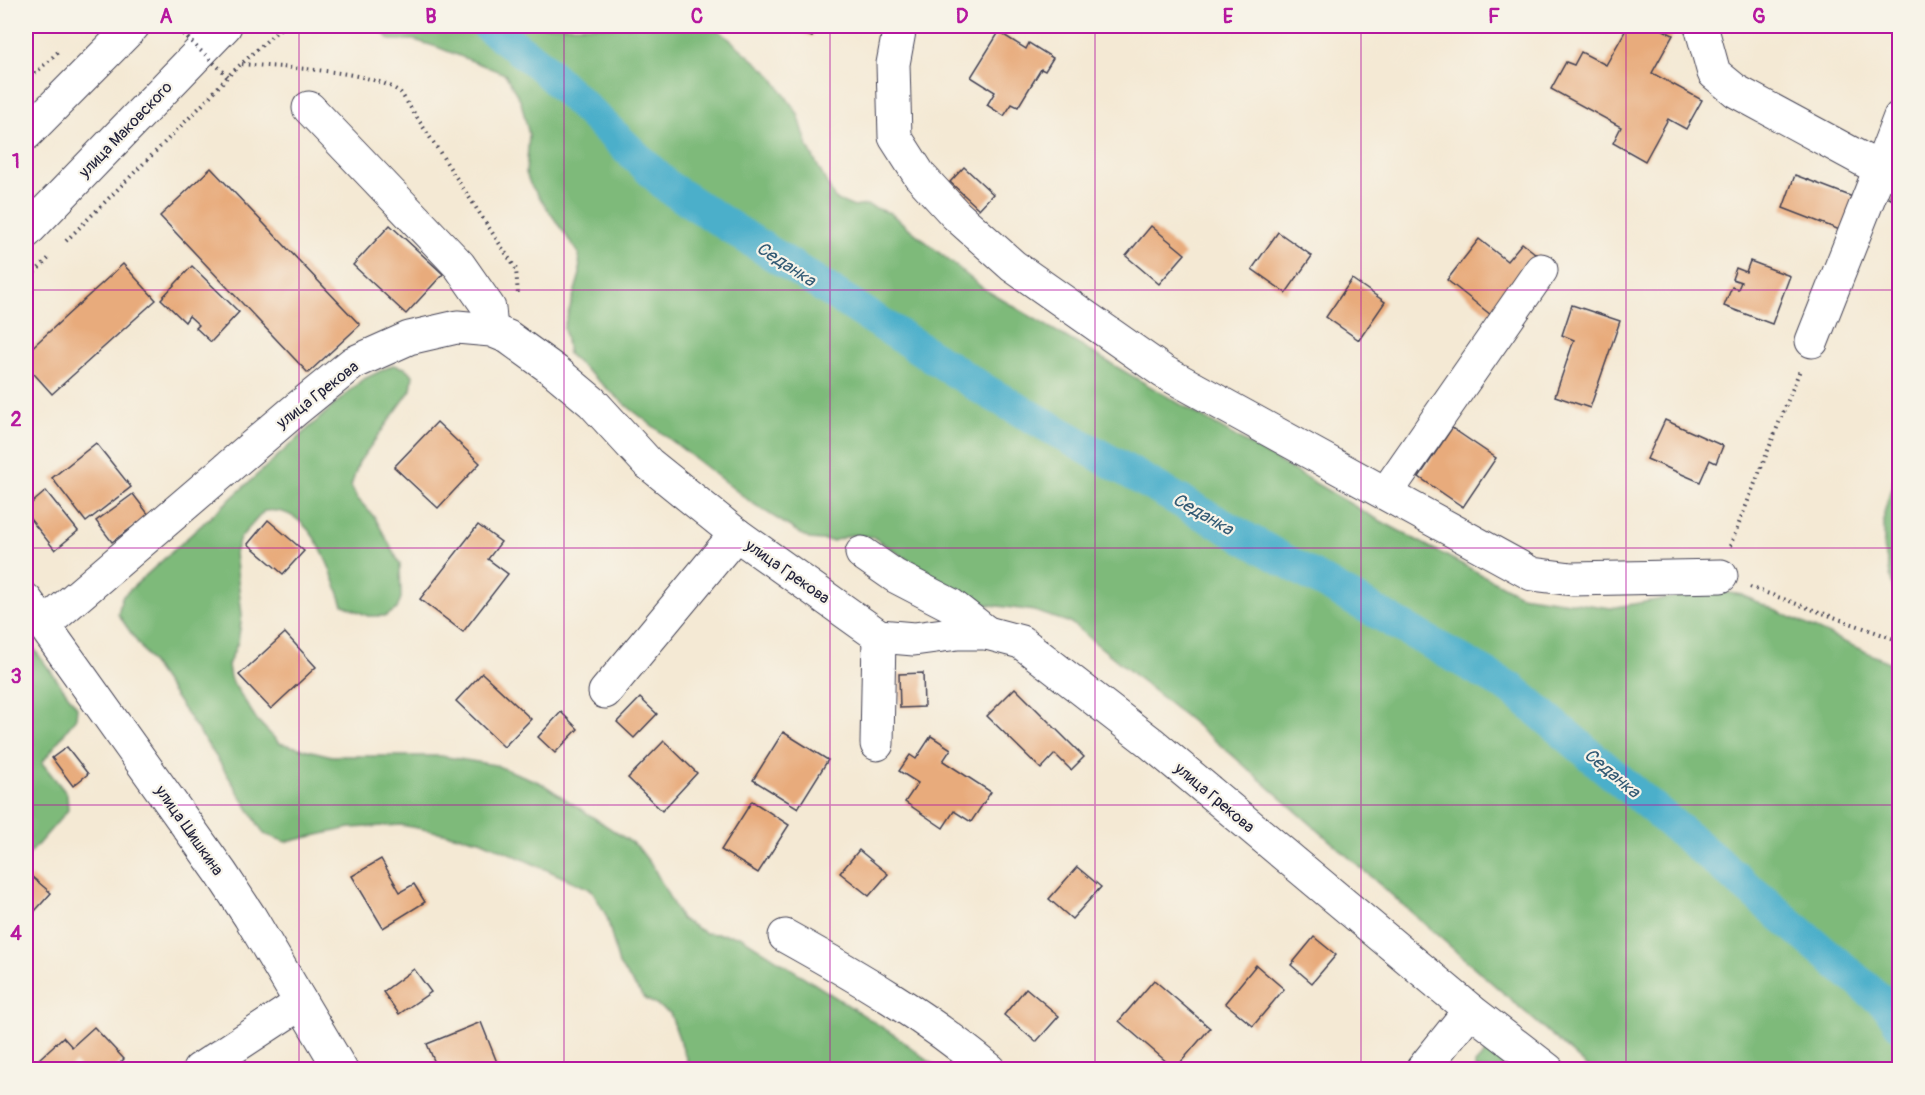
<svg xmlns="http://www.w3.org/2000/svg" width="1925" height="1095" viewBox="0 0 1925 1095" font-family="Pangolin,sans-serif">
	<rect width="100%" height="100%" fill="#f7f3e8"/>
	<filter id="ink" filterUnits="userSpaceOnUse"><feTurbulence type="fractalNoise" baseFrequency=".0167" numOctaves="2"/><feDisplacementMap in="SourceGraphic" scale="12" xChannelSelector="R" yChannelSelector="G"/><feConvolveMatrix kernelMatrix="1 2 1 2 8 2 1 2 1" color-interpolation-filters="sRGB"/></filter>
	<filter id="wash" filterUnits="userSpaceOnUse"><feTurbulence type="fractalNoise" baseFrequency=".008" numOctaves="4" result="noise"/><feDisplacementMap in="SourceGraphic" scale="24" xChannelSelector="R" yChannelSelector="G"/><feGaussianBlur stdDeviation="1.35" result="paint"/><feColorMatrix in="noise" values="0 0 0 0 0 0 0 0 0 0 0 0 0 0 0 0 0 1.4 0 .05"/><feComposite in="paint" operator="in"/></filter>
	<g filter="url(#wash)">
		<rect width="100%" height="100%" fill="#f4e9d4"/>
		<!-- forest -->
		<g fill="#7eba7a" stroke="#506e5a" stroke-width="1.5">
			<polygon points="376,26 714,26 770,74 798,114 808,147 835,199 854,207 867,205 890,213 984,289 1373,517 1520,595 1611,608 1713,590 1742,595 1899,667 1899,1069 1590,1069 1231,754 1071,623 1034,611 984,604 963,595 873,537 851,535 833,541 809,539 752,503 627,406 568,354 564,327 580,274 579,254 530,184 526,173 529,135 521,102 505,74 437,47 414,40 390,40"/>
			<path d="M393 365 405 368 413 375 411 390 359 462 351 486 357 498 375 518 400 564 401 598 397 609 386 616H368L343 605C330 570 313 504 264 511L240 538 235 553 242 615 238 642 228 665 230 678 257 720 279 743 332 756H441L495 765 541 783 637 846 653 867 681 919 705 933 740 936 896 1036 939 1069H690L670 1013 644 998 619 965 607 917 592 890 480 840 401 825 350 828 286 842 264 834 217 758 118 614 122 597 362 380Z"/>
			<polygon points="1899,461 1899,600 1895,597 1884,547 1884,513"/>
			<polygon points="26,638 77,707 76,718 42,763 67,794 68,810 26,858"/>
			<polygon points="1492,1046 1527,1069 1476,1070 1475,1064"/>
		</g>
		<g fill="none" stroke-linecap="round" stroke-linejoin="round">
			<!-- canal -->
			<polyline stroke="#4bafca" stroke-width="33" points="488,26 540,65 668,187 986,391 1512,689 1889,1007 1900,1024"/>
		</g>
		<g id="blocks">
			<!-- building -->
			<g fill="#e8ab7b">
				<polygon points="786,26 817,26 812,37"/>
				<polygon points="1628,26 1656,26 1673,35 1652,73 1702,100 1686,129 1668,119 1645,161 1613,143 1621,127 1551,89 1566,62 1574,65 1581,52 1606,65"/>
				<polygon points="999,32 1026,49 1029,43 1053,58 1045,71 1041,69 1018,107 1012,104 1004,116 987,105 995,92 971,77"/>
				<polygon points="964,167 993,194 979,209 950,182"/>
				<polygon points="211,168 360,325 308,373 160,216"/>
				<polygon points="1795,175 1858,199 1845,232 1783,208"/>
				<polygon points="1900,179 1900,204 1889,198"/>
				<polygon points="390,225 443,274 406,314 353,265"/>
				<polygon points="1151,226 1185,254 1159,284 1126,256"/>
				<polygon points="1278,232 1312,256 1286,293 1252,269"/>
				<polygon points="1479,239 1507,261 1522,243 1544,260 1496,319 1447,280"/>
				<polygon points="1750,261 1790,276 1772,324 1724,306 1732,287 1738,289 1741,282 1732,279 1736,268 1746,272"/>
				<polygon points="123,264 156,300 52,394 26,365 26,353"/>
				<polygon points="192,266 239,312 211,342 196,328 199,325 189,316 185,322 161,299"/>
				<polygon points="1352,279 1385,302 1359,340 1326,317"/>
				<polygon points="1572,305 1620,321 1590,408 1555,396 1574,340 1562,335"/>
				<polygon points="1665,420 1723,446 1716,463 1710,460 1700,482 1647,459"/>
				<polygon points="437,422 480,463 438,508 394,467"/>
				<polygon points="1452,428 1496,458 1463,507 1419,477"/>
				<polygon points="96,443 131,487 86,522 52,478"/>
				<polygon points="46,491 78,531 55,550 26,514 26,508"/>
				<polygon points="133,494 149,515 112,542 96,521"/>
				<polygon points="268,520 304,551 283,574 248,544"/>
				<polygon points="478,525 501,542 488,559 508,574 463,632 420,599"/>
				<polygon points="285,633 316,667 271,709 239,675"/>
				<polygon points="482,673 531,719 504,747 456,701"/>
				<polygon points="923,673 924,707 900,708 899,674"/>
				<polygon points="1015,688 1084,757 1071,770 1055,754 1041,769 987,716"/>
				<polygon points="640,698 657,714 634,738 617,722"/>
				<polygon points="561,712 578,729 555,753 538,737"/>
				<polygon points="783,732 828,760 798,808 753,780"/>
				<polygon points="931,736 951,749 943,761 991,792 971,822 954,811 943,828 905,802 918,783 899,771 910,755 916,759"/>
				<polygon points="664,741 697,773 662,811 628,778"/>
				<polygon points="67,747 88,774 73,786 52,758"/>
				<polygon points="752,801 789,825 758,873 721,850"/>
				<polygon points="859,850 888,874 869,896 840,873"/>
				<polygon points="381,859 400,892 414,884 425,902 383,928 352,876"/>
				<polygon points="1077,867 1101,887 1072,919 1049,899"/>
				<polygon points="31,876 51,893 26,921 26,882"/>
				<polygon points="1314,937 1336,955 1312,983 1291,965"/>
				<polygon points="1256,965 1284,989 1253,1026 1225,1003"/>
				<polygon points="414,969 431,992 399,1014 383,992"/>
				<polygon points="1154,980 1210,1028 1175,1069 1119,1021"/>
				<polygon points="1026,988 1059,1016 1036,1042 1004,1015"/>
				<polygon points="481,1022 500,1070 438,1070 427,1044"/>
				<polygon points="94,1027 124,1059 113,1070 82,1070 75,1062 67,1070 27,1070 63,1037 72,1047"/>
			</g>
		</g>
	</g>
	<g filter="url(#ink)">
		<use href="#blocks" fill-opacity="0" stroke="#424052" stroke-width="1.5"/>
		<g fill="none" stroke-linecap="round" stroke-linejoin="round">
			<!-- minor casing -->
			<g stroke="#424052" stroke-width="35">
				<g id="minor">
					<polyline points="900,26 893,64 895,137 920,176 956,215 1013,266 1164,372 1532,574 1572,579 1721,576"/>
					<polyline points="1701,26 1714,73 1736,91 1880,169 1900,117"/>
					<polyline points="309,108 459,265 489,308 491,330"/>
					<polyline points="1812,341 1880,169"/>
					<polyline points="1386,493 1541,270"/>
					<polyline points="862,553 895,576 951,605 987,633"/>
					<polyline points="26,600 221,873 250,917 341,1070"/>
					<polyline points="44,625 294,411 353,363 409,338 457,327 491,330 508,337 555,371 592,402 648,463 736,534 879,636 914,639 958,633 987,633 1021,642 1150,742 1470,1010 1548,1070"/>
					<polyline points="605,692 736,534"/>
					<polyline points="877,744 879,636"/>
					<path d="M785 936C857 976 927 1017 990 1070"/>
					<polyline points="199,1070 301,1003"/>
					<polyline points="1422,1070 1470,1010"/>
				</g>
			</g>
			<!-- highway casing -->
			<g stroke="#424052" stroke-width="35">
				<g id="highway">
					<polyline points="26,134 133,26"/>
					<polyline points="26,232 225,26"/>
				</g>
			</g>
			<!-- path -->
			<g stroke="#424052" stroke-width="4" stroke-dasharray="1.5 4.5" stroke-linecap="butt">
				<path d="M242 64C281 68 372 69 401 93L516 269 518 295"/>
				<polyline points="26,82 58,52"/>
				<polyline points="66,241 204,103 228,76 283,26"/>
				<polyline points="26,281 51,256"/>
				<polyline points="1730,546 1800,370"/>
				<polyline points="1750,587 1900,641"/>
			</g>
			<!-- minor -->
			<use href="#minor" stroke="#fff" stroke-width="33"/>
			<!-- highway -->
			<use href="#highway" stroke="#fff" stroke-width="33"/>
			<!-- path-bridge -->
			<polyline stroke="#424052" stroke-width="4" stroke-dasharray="1.5 4.5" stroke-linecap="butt" points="174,26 228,76"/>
		</g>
	</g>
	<!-- grid -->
	<path fill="none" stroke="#b5179e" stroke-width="1.5" stroke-opacity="0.55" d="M299 26V1070M564 26V1070M830 26V1070M1095 26V1070M1361 26V1070M1626 26V1070M26 290H1900M26 548H1900M26 805H1900"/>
	<g text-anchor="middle" stroke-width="4.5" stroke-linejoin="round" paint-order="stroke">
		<!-- street labels -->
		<g font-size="16" fill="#22223b" stroke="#f7f3e8">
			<text transform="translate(125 129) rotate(-46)" y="6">улица Маковского</text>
			<text transform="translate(317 394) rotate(-38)" y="6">улица Грекова</text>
			<text transform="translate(788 571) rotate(35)" y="6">улица Грекова</text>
			<text transform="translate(1215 797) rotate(40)" y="6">улица Грекова</text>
			<text transform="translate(190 830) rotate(55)" y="6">улица Шишкина</text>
		</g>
		<!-- water labels -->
		<g font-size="18" font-style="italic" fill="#325a74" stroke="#f7f3e8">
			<text transform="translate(786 264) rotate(33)" y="6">Седанка</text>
			<text transform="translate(1203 514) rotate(30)" y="6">Седанка</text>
			<text transform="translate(1612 773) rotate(40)" y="6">Седанка</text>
		</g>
	</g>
	<!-- margin -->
	<rect width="1925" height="1095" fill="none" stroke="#f7f3e8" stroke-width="66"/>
	<rect x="33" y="33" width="1859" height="1029" fill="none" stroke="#b5179e" stroke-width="2"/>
	<g font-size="20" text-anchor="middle" font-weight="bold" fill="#b5179e">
		<text x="166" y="23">A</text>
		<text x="431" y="23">B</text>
		<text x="697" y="23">C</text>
		<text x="962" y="23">D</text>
		<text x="1228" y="23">E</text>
		<text x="1494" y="23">F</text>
		<text x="1759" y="23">G</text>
		<text x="16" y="168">1</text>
		<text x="16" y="426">2</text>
		<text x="16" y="683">3</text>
		<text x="16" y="940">4</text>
	</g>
</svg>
